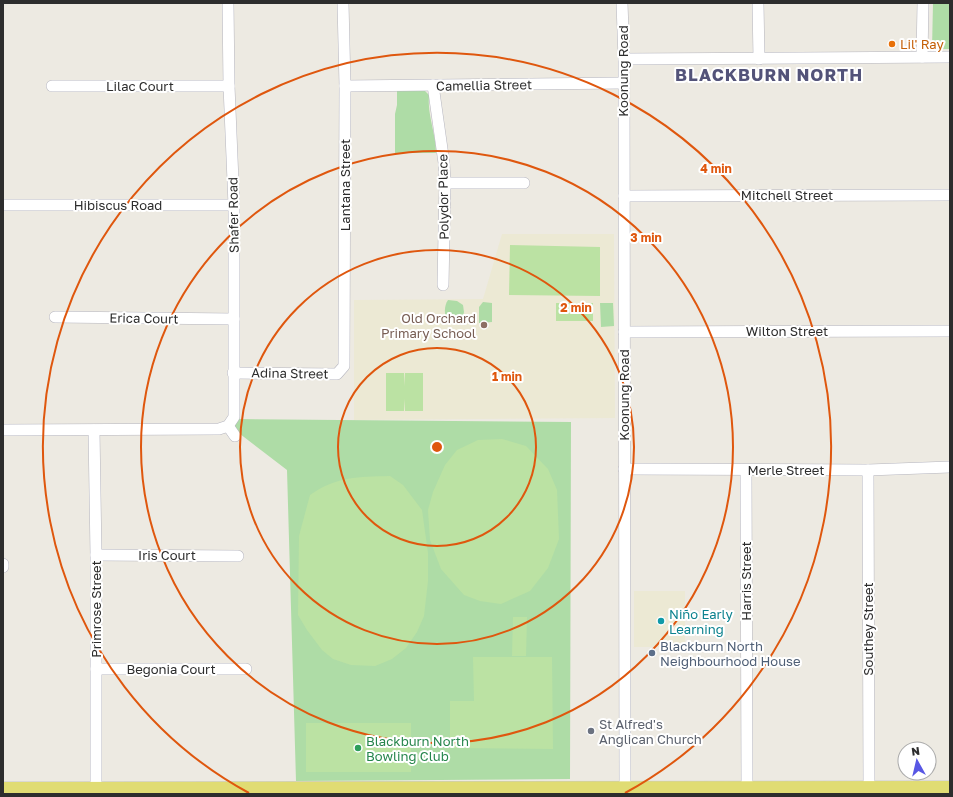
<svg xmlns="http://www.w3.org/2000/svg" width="953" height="797" viewBox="0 0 953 797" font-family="'Golos Text',sans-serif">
	<rect width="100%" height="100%" fill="#edeae2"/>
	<!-- education -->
	<g fill="#ece9d4">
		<polygon points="502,234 614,234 615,418 354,420 354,300 483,299"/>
		<rect x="634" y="591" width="51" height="56"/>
	</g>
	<!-- green -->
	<g fill="#aedca6">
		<polygon points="933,3 950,3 950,49 932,49"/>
		<path d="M397 91H425L429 95C427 115 436 133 436 153H395V114L397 105Z"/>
		<path d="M448 300 457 301 463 305 464 312 462 321 454 322 447 320C444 314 444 306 448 300Z"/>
		<polygon points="483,302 492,303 492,322 479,323 479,307"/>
		<polygon points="600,303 613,303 614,326 601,327"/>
		<polygon points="237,419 571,422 570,779 296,781 287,470 231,427"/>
	</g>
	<!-- pitch -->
	<g fill="#bbe2a3">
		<polygon points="510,245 600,247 600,296 509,295"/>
		<rect x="556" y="303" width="37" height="18"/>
		<polygon points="386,373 404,373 404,386 405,373 423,373 423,411 405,411 404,399 404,411 386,411"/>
		<polygon points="502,439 526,446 548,469 557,490 559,539 548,568 530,591 501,604 480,601 464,595 441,569 430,540 428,510 433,492 445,465 457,450 478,440"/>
		<path d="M390 476 403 485 422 510 428 553V581L424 616 417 632 406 648 392 659 375 666 351 665 333 659 322 650 307 630 298 615 299 536 310 495C337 476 358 477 390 476Z"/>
		<polygon points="513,617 527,617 526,656 512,656"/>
		<polygon points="473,657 552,657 553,749 450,748 450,701 474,701"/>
		<rect x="306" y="723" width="105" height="49"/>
	</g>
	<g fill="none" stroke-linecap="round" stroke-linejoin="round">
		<!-- minor casing -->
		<g stroke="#b5b5bf" stroke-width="12">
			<g id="minor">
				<polyline points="622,3 624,59 625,788"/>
				<polyline points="758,3 759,59"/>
				<polyline points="922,57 923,3"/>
				<polyline points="624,59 950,57"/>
				<polyline points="433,85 444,163 445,183 443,285"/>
				<polyline points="52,86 229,86"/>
				<polyline points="345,86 623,83"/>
				<polyline points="445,183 524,183"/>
				<polyline points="624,196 950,195"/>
				<polyline points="3,205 234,205"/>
				<polyline points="55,317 234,319"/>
				<polyline points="624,332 950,331"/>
				<polyline points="233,373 337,374 344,366 345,86 343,3"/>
				<polyline points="228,426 235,436"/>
				<polyline points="3,430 219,429 228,426 234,417 234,205 229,86 228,3"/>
				<polyline points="94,430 96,555 96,788"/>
				<polyline points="624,469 868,470 950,467"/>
				<polyline points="746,470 747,788"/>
				<polyline points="868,470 869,788"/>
				<polyline points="96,555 238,556"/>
				<polyline points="3,564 3,567"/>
				<polyline points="96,669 246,669"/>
			</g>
		</g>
		<!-- major casing -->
		<g stroke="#c8c8c8" stroke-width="15">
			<polyline id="major" points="3,789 950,788"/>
		</g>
		<!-- minor -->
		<use href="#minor" stroke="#fff" stroke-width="11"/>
		<!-- major -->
		<use href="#major" stroke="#e0dc73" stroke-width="14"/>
	</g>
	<!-- distance rings -->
	<g fill="none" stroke="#df570e" stroke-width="2">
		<circle cx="437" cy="447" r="99"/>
		<circle cx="437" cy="447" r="197"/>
		<circle cx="437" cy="447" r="296"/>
		<path d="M249 793A394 394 0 1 1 625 793"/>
	</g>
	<!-- markers -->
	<circle fill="#e8710a" stroke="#fff" stroke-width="1.5" cx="892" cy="44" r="4"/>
	<circle fill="#8d6e63" stroke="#fff" stroke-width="1.5" cx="484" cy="325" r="4"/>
	<circle fill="#0f9aa8" stroke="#fff" stroke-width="1.5" cx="661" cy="621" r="4"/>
	<circle fill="#5c6f8a" stroke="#fff" stroke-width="1.5" cx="652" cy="653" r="4"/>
	<circle fill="#6b7280" stroke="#fff" stroke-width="1.5" cx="591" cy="731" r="4"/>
	<circle fill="#2e9e5b" stroke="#fff" stroke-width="1.5" cx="358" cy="748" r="4"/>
	<g text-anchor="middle" stroke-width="4" stroke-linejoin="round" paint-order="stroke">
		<!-- food labels -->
		<g font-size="13" fill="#c56008" stroke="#fff" text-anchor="start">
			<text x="900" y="49">Lil' Ray</text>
		</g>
		<!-- street labels -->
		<g font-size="13" fill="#2d2d2d" stroke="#fff">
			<text transform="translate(623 71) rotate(-90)" y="5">Koonung Road</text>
			<text transform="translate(484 85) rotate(-1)" y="5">Camellia Street</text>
			<text x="140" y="91">Lilac Court</text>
			<text transform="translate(345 185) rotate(-90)" y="5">Lantana Street</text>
			<text x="787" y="200">Mitchell Street</text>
			<text transform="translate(443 197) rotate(-91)" y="5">Polydor Place</text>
			<text x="118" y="210">Hibiscus Road</text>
			<text transform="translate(233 215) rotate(-91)" y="5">Shafer Road</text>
			<text transform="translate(144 318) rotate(1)" y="5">Erica Court</text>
			<text x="787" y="336">Wilton Street</text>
			<text transform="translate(290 373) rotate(1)" y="5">Adina Street</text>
			<text transform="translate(624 395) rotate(-90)" y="5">Koonung Road</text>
			<text x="786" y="475">Merle Street</text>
			<text x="167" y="560">Iris Court</text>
			<text transform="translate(746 581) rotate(-90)" y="5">Harris Street</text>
			<text transform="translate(96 609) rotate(-90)" y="5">Primrose Street</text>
			<text transform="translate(868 629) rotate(-90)" y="5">Southey Street</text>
			<text x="171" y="674">Begonia Court</text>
		</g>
		<!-- education labels -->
		<g font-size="13" fill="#785e54" stroke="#fff" text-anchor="end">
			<text x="476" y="323">Old Orchard<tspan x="476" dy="15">Primary School</tspan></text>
		</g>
		<!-- culture labels -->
		<g font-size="13" fill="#0d838f" stroke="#fff" text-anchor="start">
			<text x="669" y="619">Niño Early<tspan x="669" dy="15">Learning</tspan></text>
		</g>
		<!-- service labels -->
		<g font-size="13" fill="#4e5e75" stroke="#fff" text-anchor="start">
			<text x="660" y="651">Blackburn North<tspan x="660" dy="15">Neighbourhood House</tspan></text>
		</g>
		<!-- worship labels -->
		<g font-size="13" fill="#5b616d" stroke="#fff" text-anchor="start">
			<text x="599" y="729">St Alfred's<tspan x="599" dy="15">Anglican Church</tspan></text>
		</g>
		<!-- leisure labels -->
		<g font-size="13" fill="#27864d" stroke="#fff" text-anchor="start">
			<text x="366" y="746">Blackburn North<tspan x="366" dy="15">Bowling Club</tspan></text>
		</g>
		<!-- district labels -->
		<g font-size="17" font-weight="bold" letter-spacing="1" fill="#535379" stroke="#fff">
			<text x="769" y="81">BLACKBURN NORTH</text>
		</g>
	</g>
	<circle cx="437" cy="447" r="6" fill="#df570e" stroke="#fff" stroke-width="2"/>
	<g font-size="12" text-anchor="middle" font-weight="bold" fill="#df570e" stroke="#fff" stroke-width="4" stroke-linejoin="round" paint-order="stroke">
		<text x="716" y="173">4 min</text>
		<text x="646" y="242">3 min</text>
		<text x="576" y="312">2 min</text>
		<text x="507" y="381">1 min</text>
	</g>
	<!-- border -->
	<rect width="953" height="797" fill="none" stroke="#2d2d2d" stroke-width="8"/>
	<!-- north arrow -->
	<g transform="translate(917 761) rotate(352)"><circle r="19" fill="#ffffff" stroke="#ababab"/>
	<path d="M0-3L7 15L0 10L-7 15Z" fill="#5857e4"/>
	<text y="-6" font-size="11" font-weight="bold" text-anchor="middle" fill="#2d2d2d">N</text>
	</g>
</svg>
